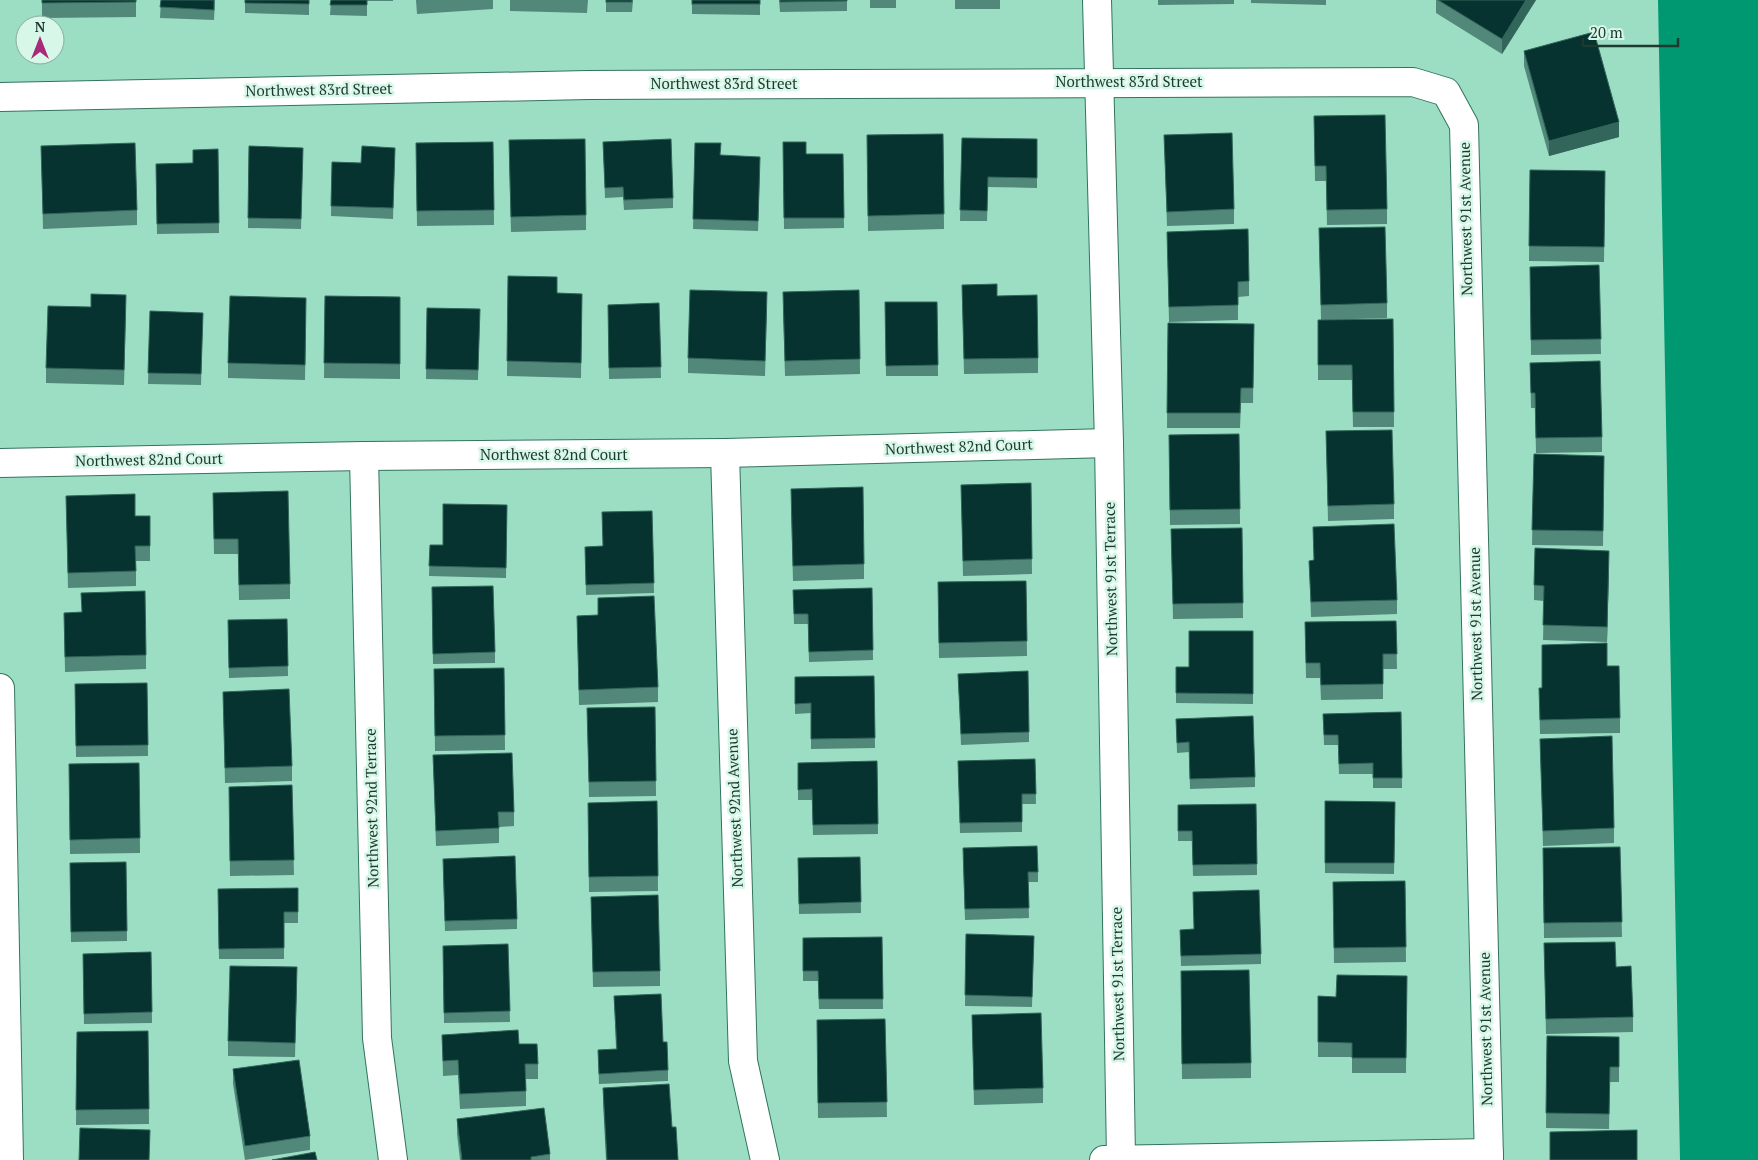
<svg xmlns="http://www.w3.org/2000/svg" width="1758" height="1160" viewBox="0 0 1758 1160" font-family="'PT Serif',serif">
	<rect width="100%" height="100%" fill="#9cdec3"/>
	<!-- water -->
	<polygon fill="#009871" points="1658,0 1758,0 1758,1160 1680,1160"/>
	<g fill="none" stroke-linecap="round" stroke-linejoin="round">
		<!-- street casing -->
		<g stroke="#33745d" stroke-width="30">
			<g id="street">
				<polyline points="1097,0 1109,443 1121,1158"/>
				<polyline points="0,97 588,85 1413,82 1446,92 1464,125 1489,1160"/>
				<polyline points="725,453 743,1061 765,1160"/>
				<polyline points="364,456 377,1038 393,1160"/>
				<polyline points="0,463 364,456 725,453 1109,443"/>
				<polyline points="0,688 9,1160"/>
				<polyline points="1104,1160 1489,1153"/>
			</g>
		</g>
		<!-- street -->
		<use href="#street" stroke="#fff" stroke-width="28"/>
	</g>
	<!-- wall -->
	<g fill="#518879">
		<polygon points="42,0 136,0 136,17 42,18"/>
		<polygon points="161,0 215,0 214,20 160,18"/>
		<polygon points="245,0 309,0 309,15 245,13"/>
		<polygon points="331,0 393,0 393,1 367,1 367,16 330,15"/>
		<polygon points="416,0 493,0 493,9 417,14"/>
		<polygon points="510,0 588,0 587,13 510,11"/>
		<polygon points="606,0 633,0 632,12 606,12"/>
		<polygon points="692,0 760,0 760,15 692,14"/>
		<polygon points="779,0 847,0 847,11 780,12"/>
		<rect x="870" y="0" width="26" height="8"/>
		<rect x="955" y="0" width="45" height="9"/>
		<polygon points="1158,0 1234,0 1234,4 1158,5"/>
		<polygon points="1251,0 1326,0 1326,5 1251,3"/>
		<polygon points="1436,0 1536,0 1502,54 1436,13"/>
		<polygon points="1524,51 1619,137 1549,156 1524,66"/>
		<polygon points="1314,116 1387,209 1387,224 1327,225 1326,181 1315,181"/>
		<polygon points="943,134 944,229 868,231 867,135"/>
		<polygon points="1164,135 1234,209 1234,224 1167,226"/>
		<polygon points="962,138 1037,139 1037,188 988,187 987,221 960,221"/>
		<polygon points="493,142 494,225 417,226 416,143"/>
		<polygon points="603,142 673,198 673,208 624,210 623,197 605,198"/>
		<polygon points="783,142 806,154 843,154 844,228 784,229"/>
		<polygon points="695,143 721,155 760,167 758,231 693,229"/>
		<polygon points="41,146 137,210 137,225 43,229"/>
		<polygon points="249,146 303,148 301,229 248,228"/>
		<polygon points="395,148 393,219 331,216 332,162 361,163"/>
		<polygon points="218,149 219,233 157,234 156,164 193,163"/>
		<polygon points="509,155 586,215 586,230 511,232"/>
		<polygon points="1530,170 1605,171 1604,262 1529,261"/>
		<polygon points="1319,228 1387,303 1387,318 1321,320"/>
		<polygon points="1167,232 1249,281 1249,296 1238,297 1238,320 1169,322"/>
		<polygon points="1599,265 1601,354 1531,355 1530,267"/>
		<polygon points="508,276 557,293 582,294 581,378 507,376"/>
		<polygon points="962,285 997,296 1038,358 1038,373 964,374"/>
		<polygon points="859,290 860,374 785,376 783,307"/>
		<polygon points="325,296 400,297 400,379 324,378"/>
		<polygon points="885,302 937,302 938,376 886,376"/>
		<polygon points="659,303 661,378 609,379 608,305"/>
		<polygon points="767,307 765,376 688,373 688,358"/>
		<polygon points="427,308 480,309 478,380 426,379"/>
		<polygon points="126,309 124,385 46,383 46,368"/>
		<polygon points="150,311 203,313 201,385 148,384"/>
		<polygon points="306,313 305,380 228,378 228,363"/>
		<polygon points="1393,319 1394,427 1353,427 1352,380 1318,380 1318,320"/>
		<polygon points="1168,323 1254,324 1253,403 1241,403 1240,428 1167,428"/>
		<polygon points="1530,363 1602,437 1602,452 1536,453 1535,408 1531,408"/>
		<polygon points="1326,431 1394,504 1394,519 1328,521"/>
		<polygon points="1239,434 1240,524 1170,525 1169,435"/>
		<polygon points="1534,454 1604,456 1603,546 1532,545"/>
		<polygon points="1031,483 1032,574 963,576 961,485"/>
		<polygon points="213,493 290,584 290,599 239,600 238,554 214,554"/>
		<polygon points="66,496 135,516 150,516 150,561 136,561 136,586 68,588"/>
		<polygon points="791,503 864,564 864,579 793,581"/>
		<polygon points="507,505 506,578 429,576 430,545 443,545"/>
		<polygon points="652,511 654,593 586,595 585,547 603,546"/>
		<polygon points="1313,527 1397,600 1397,614 1311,617 1309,561 1314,560"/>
		<polygon points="1242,528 1243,618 1173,619 1171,529"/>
		<polygon points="1609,566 1607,642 1543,640 1544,601 1534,600 1534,585"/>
		<polygon points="1026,581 1027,656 939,658 938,582"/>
		<polygon points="872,588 873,660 809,662 808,624 794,624 793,590"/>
		<polygon points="432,598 495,652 495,663 433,664"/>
		<polygon points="598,598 658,687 658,702 579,705 577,616 598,615"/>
		<polygon points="64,613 146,655 146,669 65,672"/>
		<polygon points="287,619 288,676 229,678 228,630"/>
		<polygon points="1396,621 1397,669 1383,669 1383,699 1321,700 1320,678 1306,678 1305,622"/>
		<polygon points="1253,631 1253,704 1176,703 1176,667 1189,667"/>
		<polygon points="504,668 505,750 435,751 434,669"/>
		<polygon points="958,674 1029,732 1029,742 961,745"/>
		<polygon points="874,676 875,748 811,749 811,713 795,714 795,677"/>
		<polygon points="147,683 148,756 76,757 75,684"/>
		<polygon points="1539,688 1542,688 1620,718 1620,733 1540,734"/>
		<polygon points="223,692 292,766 292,781 225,783"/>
		<polygon points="655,707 656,796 589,797 587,708"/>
		<polygon points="1401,712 1402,788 1373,788 1373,774 1339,774 1338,745 1324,745 1323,714"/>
		<polygon points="1176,719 1255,777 1255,787 1190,789 1189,752 1177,753"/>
		<polygon points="1540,739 1614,828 1614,843 1543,846"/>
		<polygon points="433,755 514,812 514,826 499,827 499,843 436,846"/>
		<polygon points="1035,759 1036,804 1022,804 1022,832 960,833 958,761"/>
		<polygon points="877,761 878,834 813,835 812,800 798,800 798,763"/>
		<polygon points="139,763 140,853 70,854 69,764"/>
		<polygon points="292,785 294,875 230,876 229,787"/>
		<polygon points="657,801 658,891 589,892 588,803"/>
		<polygon points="1325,801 1395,802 1394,874 1325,873"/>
		<polygon points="1256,804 1257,875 1193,876 1192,841 1178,841 1178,805"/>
		<polygon points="1620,847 1622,937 1544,938 1543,848"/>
		<polygon points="860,857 861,913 799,914 798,858"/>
		<polygon points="963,859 1038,872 1038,882 1028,882 1029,918 965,920"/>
		<polygon points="126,862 127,941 71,942 70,863"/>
		<polygon points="443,869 517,919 517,929 445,931"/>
		<polygon points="1405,881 1406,962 1334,963 1333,882"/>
		<polygon points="298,888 298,923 284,923 284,959 219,959 218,889"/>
		<polygon points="591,897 660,971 660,986 593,987"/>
		<polygon points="1180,930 1261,954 1261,964 1181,966"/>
		<polygon points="966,934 1034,936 1032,1007 965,1006"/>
		<polygon points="882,937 883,1009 819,1009 818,981 803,981 803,938"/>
		<polygon points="1544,943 1616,967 1633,1017 1633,1032 1546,1034"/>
		<polygon points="508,944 510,1022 444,1023 443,956"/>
		<polygon points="151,952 152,1023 84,1024 83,954"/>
		<polygon points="1407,976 1406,1073 1352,1073 1352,1057 1318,1057 1318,996 1336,997"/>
		<polygon points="297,982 295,1057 228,1056 228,1041"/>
		<polygon points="1181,986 1251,1063 1251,1078 1182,1079"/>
		<polygon points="614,996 668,1070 668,1081 599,1084 598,1050 616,1049"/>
		<polygon points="972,1015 1043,1088 1043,1103 974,1105"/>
		<polygon points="885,1019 887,1117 818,1118 817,1020"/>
		<polygon points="148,1031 149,1124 76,1125 77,1032"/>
		<polygon points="442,1035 519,1044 538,1064 538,1079 526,1079 526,1106 460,1109 458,1075 443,1076"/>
		<polygon points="1547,1036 1619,1037 1619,1082 1610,1082 1609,1129 1546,1128"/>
		<polygon points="233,1069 310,1136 310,1150 245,1160 233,1084"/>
		<polygon points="603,1088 672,1127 678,1160 606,1160 603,1103"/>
		<polygon points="457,1119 550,1154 550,1160 460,1160 457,1134"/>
	</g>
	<!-- shaded-wall -->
	<g fill="#33665b">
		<polygon points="1526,0 1536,0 1502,54 1502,39"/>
		<polygon points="1619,122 1619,137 1549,156 1549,141"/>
		<polygon points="1609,551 1609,566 1607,642 1607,627"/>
	</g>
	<!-- building -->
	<g fill="#06322f" stroke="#33665b">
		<polygon points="42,0 136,0 136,2 42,3"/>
		<polygon points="161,0 214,0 214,10 160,7"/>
		<polygon points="245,0 309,0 309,4 245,3"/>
		<polygon points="331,0 367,0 367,5 330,5"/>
		<rect x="606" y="0" width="26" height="2"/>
		<rect x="692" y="0" width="68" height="4"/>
		<polygon points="780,0 847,0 847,1 780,2"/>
		<polygon points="1438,0 1526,0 1502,39"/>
		<polygon points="1594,32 1619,122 1549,141 1524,51"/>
		<polygon points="1385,115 1387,209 1327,210 1326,166 1315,166 1314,116"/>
		<polygon points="1232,133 1234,209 1167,212 1164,135"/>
		<polygon points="943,134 944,214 868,216 867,135"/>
		<polygon points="962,138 1037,139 1037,178 988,177 987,211 960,210"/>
		<polygon points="585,139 586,215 511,217 509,140"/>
		<polygon points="671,139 673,198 624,200 623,187 605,188 603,142"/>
		<polygon points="493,142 494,210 417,211 416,143"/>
		<polygon points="783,142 806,142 806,154 843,154 844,218 784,218"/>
		<polygon points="135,143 137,210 43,214 41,146"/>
		<polygon points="695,143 721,143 720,155 760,157 758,221 693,219"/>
		<polygon points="249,146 303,148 301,219 248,218"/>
		<polygon points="362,146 395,148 393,208 331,206 332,162 361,163"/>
		<polygon points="218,149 219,223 157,224 156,164 193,163 193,150"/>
		<polygon points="1530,170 1605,171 1604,247 1529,246"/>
		<polygon points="1385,227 1387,303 1321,305 1319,228"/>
		<polygon points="1248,229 1249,281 1238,282 1238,305 1169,307 1167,232"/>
		<polygon points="1599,265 1601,339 1531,340 1530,267"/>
		<polygon points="508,276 557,277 557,293 582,294 581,363 507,361"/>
		<polygon points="997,284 997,296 1037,295 1038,358 964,359 962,285"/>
		<polygon points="690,290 767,292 765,361 688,358"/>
		<polygon points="859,290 860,359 785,361 783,292"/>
		<polygon points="91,294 126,295 124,370 46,368 48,306 91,307"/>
		<polygon points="230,296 306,298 305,365 228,363"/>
		<polygon points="325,296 400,297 400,364 324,363"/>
		<polygon points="885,302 937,302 938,365 886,366"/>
		<polygon points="659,303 661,367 609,368 608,305"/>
		<polygon points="427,308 480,309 478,370 426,369"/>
		<polygon points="150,311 203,313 201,374 148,373"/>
		<polygon points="1393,319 1394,412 1353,412 1352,365 1318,365 1318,320"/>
		<polygon points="1168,323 1254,324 1253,388 1241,388 1240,413 1167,413"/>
		<polygon points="1600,361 1602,437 1536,438 1535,393 1531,393 1530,363"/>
		<polygon points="1392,430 1394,504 1328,506 1326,431"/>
		<polygon points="1239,434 1240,509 1170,510 1169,435"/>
		<polygon points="1534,454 1604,456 1603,531 1532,530"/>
		<polygon points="1031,483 1032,559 963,561 961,485"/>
		<polygon points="863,487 864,564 793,566 791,489"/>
		<polygon points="288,491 290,584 239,585 238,539 214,539 213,493"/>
		<polygon points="135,494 135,516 150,516 150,546 135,546 136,571 68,573 66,496"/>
		<polygon points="443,504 507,505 506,568 429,566 430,545 443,545"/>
		<polygon points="652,511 654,583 586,585 585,547 603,546 602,512"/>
		<polygon points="1394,524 1397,600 1311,602 1309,561 1314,560 1313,527"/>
		<polygon points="1242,528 1243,603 1173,604 1171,529"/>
		<polygon points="1535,548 1609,551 1607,627 1543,625 1544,586 1534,585"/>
		<polygon points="1026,581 1027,641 939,643 938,582"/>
		<polygon points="493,586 495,652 433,654 432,587"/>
		<polygon points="872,588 873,650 809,652 808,614 794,614 793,590"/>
		<polygon points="145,591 146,655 65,657 64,613 82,612 81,593"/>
		<polygon points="654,596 658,687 579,690 577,616 598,615 598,598"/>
		<polygon points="287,619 288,666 229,668 228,620"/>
		<polygon points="1396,621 1397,654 1383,654 1383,684 1321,685 1320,663 1306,663 1305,622"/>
		<polygon points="1189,631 1253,631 1253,694 1176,693 1176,667 1189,667"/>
		<polygon points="1607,643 1607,666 1619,666 1620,718 1540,720 1539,688 1542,688 1542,645"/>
		<polygon points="504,668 505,735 435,736 434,669"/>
		<polygon points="1028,671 1029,732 961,734 958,674"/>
		<polygon points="874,676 875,738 811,739 811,703 795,704 795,677"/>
		<polygon points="147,683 148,745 76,746 75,684"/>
		<polygon points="289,689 292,766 225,768 223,692"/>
		<polygon points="655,707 656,781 589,782 587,708"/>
		<polygon points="1401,712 1402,778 1373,778 1373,763 1339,764 1338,735 1324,735 1323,714"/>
		<polygon points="1253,716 1255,777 1190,779 1189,742 1177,743 1176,719"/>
		<polygon points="1612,736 1614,828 1543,831 1540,739"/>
		<polygon points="512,753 514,812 498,812 499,828 436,831 433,755"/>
		<polygon points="1035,759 1036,794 1022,794 1022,822 960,823 958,761"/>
		<polygon points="877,761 878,824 813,825 812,789 798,790 798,763"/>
		<polygon points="139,763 140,838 70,840 69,764"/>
		<polygon points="292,785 294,860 230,861 229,787"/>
		<polygon points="657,801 658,876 589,877 588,803"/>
		<polygon points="1325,801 1395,802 1394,863 1325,863"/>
		<polygon points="1256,804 1257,864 1193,865 1192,831 1178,831 1178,805"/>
		<polygon points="1037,846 1038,872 1028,872 1029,908 965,909 963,848"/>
		<polygon points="1620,847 1622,922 1544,923 1543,848"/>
		<polygon points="515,856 517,919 445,921 443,859"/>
		<polygon points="860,857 861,902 799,904 798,858"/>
		<polygon points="126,862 127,931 71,932 70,863"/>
		<polygon points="1405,881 1406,947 1334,948 1333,882"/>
		<polygon points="298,888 298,912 284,912 284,948 219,949 218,889"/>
		<polygon points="1259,890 1261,954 1181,956 1180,930 1194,929 1193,892"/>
		<polygon points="658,895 660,971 593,972 591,897"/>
		<polygon points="966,934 1034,936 1032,997 965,995"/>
		<polygon points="882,937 883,999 819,999 818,971 803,971 803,938"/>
		<polygon points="1615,942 1616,967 1631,966 1633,1017 1546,1019 1544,943"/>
		<polygon points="508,944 510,1011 444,1013 443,946"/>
		<polygon points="151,952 152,1012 84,1014 83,954"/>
		<polygon points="230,966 297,967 295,1043 228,1041"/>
		<polygon points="1249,970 1251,1063 1182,1064 1181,971"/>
		<polygon points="1337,975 1407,976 1406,1058 1352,1058 1352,1043 1318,1042 1318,996 1336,997"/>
		<polygon points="661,994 663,1042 667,1042 668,1070 599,1074 598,1050 617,1049 614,996"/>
		<polygon points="1041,1013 1043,1088 974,1090 972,1015"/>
		<polygon points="885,1019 887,1102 818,1103 817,1020"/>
		<polygon points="518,1030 519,1044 537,1044 538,1064 525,1064 526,1091 460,1094 458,1060 443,1061 442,1035"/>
		<polygon points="148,1031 149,1109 76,1110 77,1032"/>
		<polygon points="1547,1036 1619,1037 1619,1067 1610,1067 1609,1114 1546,1113"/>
		<polygon points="299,1060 310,1136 245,1146 233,1069"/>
		<polygon points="669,1084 672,1127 676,1127 678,1160 607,1160 603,1088"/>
		<polygon points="544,1108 550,1154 531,1157 531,1160 462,1160 457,1119"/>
		<polygon points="80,1128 150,1130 149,1160 79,1160"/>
		<polygon points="1637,1130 1637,1160 1550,1160 1550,1132"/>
		<polygon points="315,1152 317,1160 272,1160"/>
	</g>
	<g text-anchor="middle" stroke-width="5" stroke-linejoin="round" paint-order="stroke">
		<!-- street labels -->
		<g font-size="15" fill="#1e392f" stroke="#d7f7e9">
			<text x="1129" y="87">Northwest 83rd Street</text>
			<text x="724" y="89">Northwest 83rd Street</text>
			<text transform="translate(319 90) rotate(-1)" y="5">Northwest 83rd Street</text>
			<text transform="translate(1466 219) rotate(-91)" y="5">Northwest 91st Avenue</text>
			<text transform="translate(959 447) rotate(-2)" y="5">Northwest 82nd Court</text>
			<text x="554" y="460">Northwest 82nd Court</text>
			<text transform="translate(149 460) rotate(-1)" y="5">Northwest 82nd Court</text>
			<text transform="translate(1111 579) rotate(-91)" y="5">Northwest 91st Terrace</text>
			<text transform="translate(1476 624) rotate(-91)" y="5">Northwest 91st Avenue</text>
			<text transform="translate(372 808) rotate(-91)" y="5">Northwest 92nd Terrace</text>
			<text transform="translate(735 808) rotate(-92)" y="5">Northwest 92nd Avenue</text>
			<text transform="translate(1118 984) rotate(-91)" y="5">Northwest 91st Terrace</text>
			<text transform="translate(1486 1029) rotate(-91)" y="5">Northwest 91st Avenue</text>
		</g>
	</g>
	<!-- north arrow -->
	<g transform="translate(40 40)"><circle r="24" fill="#d7f7e9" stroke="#8dab9f"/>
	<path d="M0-4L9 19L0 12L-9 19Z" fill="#a82979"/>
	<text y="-8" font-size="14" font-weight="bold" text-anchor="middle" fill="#1e392f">N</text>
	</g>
	<!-- scale -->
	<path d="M1583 38v8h95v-8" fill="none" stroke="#1e392f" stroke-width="2.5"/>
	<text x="1590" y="38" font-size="15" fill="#1e392f" stroke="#d7f7e9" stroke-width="4" paint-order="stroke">20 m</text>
</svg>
